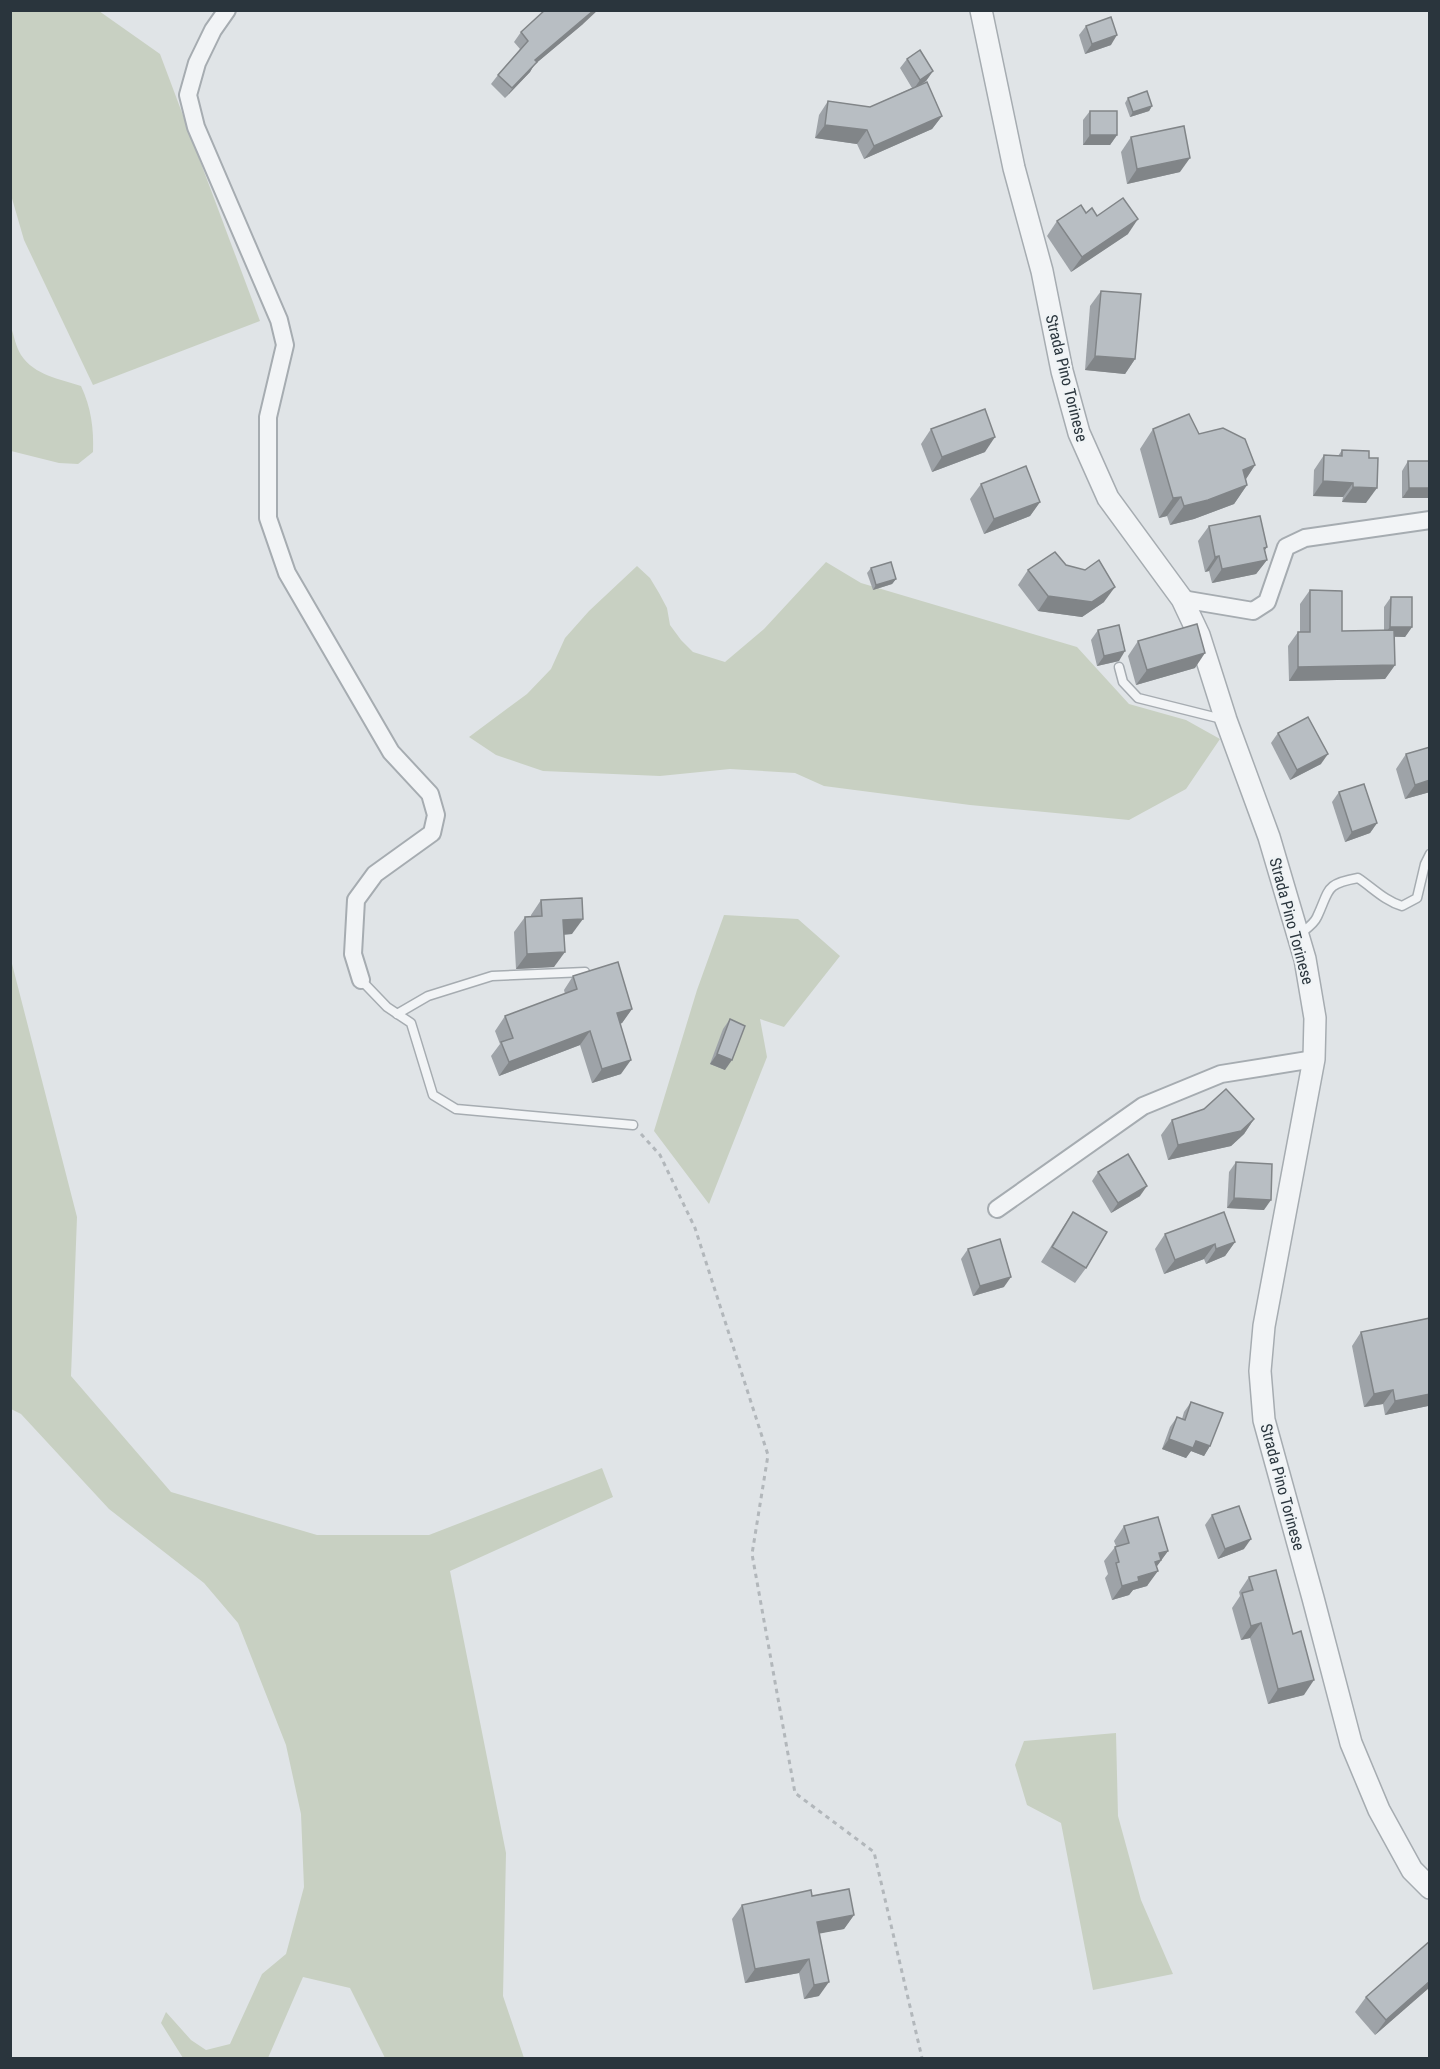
<svg xmlns="http://www.w3.org/2000/svg" width="1440" height="2069" viewBox="0 0 1440 2069" font-family="'Roboto Condensed',sans-serif">
	<rect width="100%" height="100%" fill="#e0e4e7"/>
	<!-- green -->
	<g fill="#c8d0c2">
		<polygon points="10,11 99,11 160,54 260,321 93,385 24,240 11,195"/>
		<path d="M11 327C14 336 16 347 21 355 34 375 60 379 81 386 91 407 94 429 93 452L78 464 59 463 11 451Z"/>
		<polygon points="826,562 861,583 1077,647 1129,704 1186,720 1220,739 1186,789 1129,820 970,805 824,786 795,773 730,769 660,776 543,771 496,755 469,737 527,694 551,669 565,638 589,611 637,566 650,578 659,593 667,608 670,625 681,640 693,652 725,662 764,629"/>
		<polygon points="724,915 798,919 840,956 784,1027 760,1019 767,1057 709,1204 654,1131 697,990"/>
		<polygon points="10,956 77,1217 71,1376 171,1492 317,1535 429,1535 602,1468 613,1497 450,1571 506,1853 503,1996 524,2058 385,2058 350,1988 303,1977 268,2058 183,2058 161,2023 166,2012 191,2040 206,2050 230,2044 262,1974 286,1954 304,1887 301,1814 286,1745 238,1623 204,1583 109,1509 21,1414 11,1409"/>
		<polygon points="1116,1733 1118,1816 1141,1900 1173,1974 1093,1990 1061,1823 1027,1805 1015,1765 1024,1741"/>
	</g>
	<g fill="none" stroke-linecap="round" stroke-linejoin="round">
		<!-- service casing -->
		<g stroke="#a6acb1" stroke-width="11">
			<g id="service">
				<polyline points="1119,667 1123,682 1138,698 1222,719"/>
				<path d="M1300 934C1306 929 1314 924 1317 917 1330 890 1324 884 1358 878 1373 888 1385 901 1402 906L1417 898 1425 864 1430 854"/>
				<polyline points="361,980 387,1007 411,1023 433,1095 456,1109 633,1125"/>
				<polyline points="397,1014 428,996 492,976 585,972"/>
			</g>
		</g>
		<!-- minor casing -->
		<g stroke="#a6acb1" stroke-width="20">
			<g id="minor">
				<polyline points="227,10 213,30 197,63 188,95 196,127 279,320 285,345 268,417 268,518 287,573 391,752 430,794 436,815 432,833 375,874 356,900 353,954 361,980"/>
				<polyline points="1182,599 1253,611 1267,602 1286,547 1305,538 1430,520"/>
				<polyline points="997,1209 1143,1106 1221,1074 1314,1059"/>
			</g>
		</g>
		<!-- tertiary casing -->
		<g stroke="#a6acb1" stroke-width="24">
			<polyline id="tertiary" points="981,10 1014,168 1042,271 1062,371 1079,433 1108,498 1182,599 1199,635 1226,720 1269,837 1305,959 1315,1018 1314,1059 1264,1326 1260,1371 1264,1420 1313,1598 1351,1743 1379,1810 1412,1870 1430,1888"/>
		</g>
		<!-- path -->
		<polyline stroke="#b2b7bb" stroke-width="3" stroke-dasharray="4.5 4.5" stroke-linecap="butt" points="641,1134 660,1155 695,1228 768,1455 752,1554 795,1793 874,1852 922,2058"/>
		<!-- service -->
		<use href="#service" stroke="#f2f4f6" stroke-width="8"/>
		<!-- minor -->
		<use href="#minor" stroke="#f2f4f6" stroke-width="16"/>
		<!-- tertiary -->
		<use href="#tertiary" stroke="#f2f4f6" stroke-width="21"/>
	</g>
	<!-- wall -->
	<g fill="#9ea3a8">
		<polygon points="583,24 534,65 530,72 505,98 491,84 498,75 520,49 514,42 521,32"/>
		<polygon points="1086,26 1111,45 1085,54 1079,35"/>
		<polygon points="907,59 933,71 926,81 921,84 942,116 932,129 864,159 857,144 815,138 819,115 828,101 870,107 912,88 900,68"/>
		<polygon points="1128,98 1152,106 1149,111 1130,117 1125,103"/>
		<polygon points="1090,111 1117,135 1110,145 1083,145 1083,120"/>
		<polygon points="1131,137 1180,172 1127,184 1121,152"/>
		<polygon points="1086,213 1128,234 1071,272 1047,236 1057,221"/>
		<polygon points="1101,291 1135,359 1125,374 1085,370 1090,306"/>
		<polygon points="931,429 985,452 932,472 921,444"/>
		<polygon points="1153,429 1199,434 1255,465 1246,479 1247,485 1234,504 1194,519 1170,525 1167,516 1159,518 1140,449"/>
		<polygon points="1342,450 1366,503 1342,502 1343,497 1313,496 1314,470 1324,455 1338,456"/>
		<polygon points="1408,461 1430,461 1402,498 1402,471"/>
		<polygon points="981,484 1040,502 1030,516 984,534 970,499"/>
		<polygon points="1209,526 1267,547 1265,550 1267,560 1256,574 1212,583 1209,571 1205,572 1198,541"/>
		<polygon points="1066,565 1104,602 1082,617 1038,611 1018,585 1028,570"/>
		<polygon points="871,568 896,579 892,584 873,590 867,573"/>
		<polygon points="1310,590 1342,631 1384,630 1384,607 1391,597 1412,627 1405,637 1394,637 1395,665 1385,679 1289,681 1288,646 1298,632 1300,632 1300,604"/>
		<polygon points="1098,630 1119,661 1097,666 1091,640"/>
		<polygon points="1138,641 1195,668 1136,685 1128,656"/>
		<polygon points="1278,733 1321,764 1290,780 1271,743"/>
		<polygon points="1406,754 1430,792 1405,799 1396,769"/>
		<polygon points="1339,792 1377,823 1370,833 1345,842 1332,802"/>
		<polygon points="541,900 572,934 564,935 554,967 516,969 514,932 525,917 531,917 531,915"/>
		<polygon points="573,976 632,1009 622,1023 620,1024 621,1074 592,1083 580,1045 499,1076 491,1056 500,1044 495,1031 505,1016 565,994 564,990"/>
		<polygon points="730,1019 725,1070 710,1064 723,1029"/>
		<polygon points="1254,1119 1244,1134 1231,1146 1168,1160 1161,1135 1172,1120"/>
		<polygon points="1236,1162 1264,1210 1227,1208 1229,1172"/>
		<polygon points="1098,1172 1140,1196 1111,1213 1092,1181"/>
		<polygon points="1073,1212 1086,1268 1075,1283 1041,1262 1063,1227"/>
		<polygon points="1165,1234 1235,1242 1225,1256 1206,1264 1204,1259 1164,1274 1155,1249"/>
		<polygon points="968,1249 1004,1287 973,1296 961,1259"/>
		<polygon points="1361,1332 1428,1406 1385,1415 1383,1404 1364,1407 1352,1346"/>
		<polygon points="1191,1402 1210,1446 1204,1456 1191,1451 1186,1458 1162,1449 1170,1427 1177,1417 1182,1419 1184,1412"/>
		<polygon points="1212,1515 1244,1549 1218,1559 1205,1525"/>
		<polygon points="1124,1526 1168,1551 1156,1567 1147,1586 1133,1590 1129,1595 1112,1600 1105,1578 1108,1574 1104,1561 1116,1546 1114,1541"/>
		<polygon points="1249,1577 1304,1695 1268,1704 1250,1638 1241,1640 1232,1608 1240,1596 1239,1592"/>
		<polygon points="812,1896 854,1915 844,1929 819,1933 819,1996 804,1999 799,1973 745,1983 732,1919 742,1905"/>
		<polygon points="1430,1987 1375,2035 1355,2012 1366,1997"/>
	</g>
	<!-- shaded-wall -->
	<g fill="#818588">
		<polygon points="594,10 598,10 583,24 534,65 530,72 505,98 535,60"/>
		<polygon points="1117,35 1111,45 1085,54 1092,44"/>
		<polygon points="933,71 926,81 913,90 920,80"/>
		<polygon points="1152,106 1149,111 1130,117 1133,112"/>
		<polygon points="942,116 932,129 864,159 874,146"/>
		<polygon points="825,125 867,130 857,144 815,138"/>
		<polygon points="1090,135 1117,135 1110,145 1083,145"/>
		<polygon points="1190,158 1180,172 1127,184 1137,169"/>
		<polygon points="1138,219 1128,234 1071,272 1082,257"/>
		<polygon points="1095,356 1135,359 1125,374 1085,370"/>
		<polygon points="995,437 985,452 932,472 942,457"/>
		<polygon points="1255,465 1242,485 1243,470"/>
		<polygon points="1323,481 1353,483 1343,497 1313,496"/>
		<polygon points="1247,485 1234,504 1194,519 1170,525 1184,506"/>
		<polygon points="1353,487 1377,488 1366,503 1342,502"/>
		<polygon points="1409,488 1430,488 1430,498 1402,498"/>
		<polygon points="1181,497 1167,516 1159,518 1173,498"/>
		<polygon points="1040,502 1030,516 984,534 994,519"/>
		<polygon points="1267,547 1256,562 1267,560 1256,574 1212,583 1222,569"/>
		<polygon points="1219,556 1209,571 1205,572 1215,557"/>
		<polygon points="896,579 892,584 873,590 876,585"/>
		<polygon points="1115,587 1104,602 1082,617 1038,611 1048,596"/>
		<polygon points="1390,627 1412,627 1405,637 1383,636"/>
		<polygon points="1125,651 1119,661 1097,666 1104,656"/>
		<polygon points="1205,653 1195,668 1136,685 1147,670"/>
		<polygon points="1395,665 1385,679 1289,681 1298,667"/>
		<polygon points="1328,754 1321,764 1290,780 1297,770"/>
		<polygon points="1430,780 1430,792 1405,799 1415,785"/>
		<polygon points="1377,823 1370,833 1345,842 1352,832"/>
		<polygon points="583,919 572,934 552,935 563,920"/>
		<polygon points="565,952 554,967 516,969 527,954"/>
		<polygon points="632,1009 622,1023 607,1028 617,1013"/>
		<polygon points="590,1031 580,1045 499,1076 509,1062"/>
		<polygon points="717,1054 732,1060 725,1070 710,1064"/>
		<polygon points="631,1060 621,1074 592,1083 602,1069"/>
		<polygon points="1254,1119 1244,1134 1231,1146 1168,1160 1178,1145"/>
		<polygon points="1147,1186 1140,1196 1111,1213 1118,1203"/>
		<polygon points="1234,1198 1271,1200 1264,1210 1227,1208"/>
		<polygon points="1235,1242 1225,1256 1206,1264 1216,1249"/>
		<polygon points="1215,1244 1204,1259 1164,1274 1175,1260"/>
		<polygon points="1011,1277 1004,1287 973,1296 980,1286"/>
		<polygon points="1393,1390 1383,1404 1364,1407 1374,1394"/>
		<polygon points="1430,1392 1430,1404 1428,1406 1385,1415 1395,1401"/>
		<polygon points="1169,1439 1196,1441 1210,1446 1204,1456 1191,1451 1186,1458 1162,1449"/>
		<polygon points="1251,1539 1244,1549 1218,1559 1225,1549"/>
		<polygon points="1168,1551 1152,1573 1158,1571 1147,1586 1133,1590 1129,1595 1112,1600 1122,1586 1159,1553"/>
		<polygon points="1261,1623 1250,1638 1241,1640 1251,1626"/>
		<polygon points="1314,1680 1304,1695 1268,1704 1278,1689"/>
		<polygon points="854,1915 844,1929 807,1936 817,1922"/>
		<polygon points="809,1959 799,1973 745,1983 755,1969"/>
		<polygon points="1430,1981 1430,1987 1375,2035 1386,2020"/>
		<polygon points="829,1982 819,1996 804,1999 814,1985"/>
	</g>
	<!-- building -->
	<g fill="#b8bec3" stroke="#818588" stroke-width="1.5">
		<polygon points="545,10 594,10 535,60 537,62 512,88 498,75 528,41 521,32"/>
		<polygon points="1111,17 1117,35 1092,44 1086,26"/>
		<polygon points="920,50 933,71 920,80 907,59"/>
		<polygon points="927,82 942,116 874,146 867,130 825,125 828,101 870,107"/>
		<polygon points="1147,91 1152,106 1133,112 1128,98"/>
		<rect x="1090" y="111" width="27" height="24"/>
		<polygon points="1184,126 1190,158 1137,169 1131,137"/>
		<polygon points="1123,198 1138,219 1082,257 1057,221 1081,205 1086,213 1092,208 1097,216"/>
		<polygon points="1101,291 1141,294 1135,359 1095,356"/>
		<polygon points="985,409 995,437 942,457 931,429"/>
		<polygon points="1189,414 1199,434 1223,428 1245,439 1255,465 1243,470 1247,485 1208,500 1184,506 1181,497 1173,498 1153,429"/>
		<polygon points="1342,450 1369,451 1369,458 1378,458 1377,488 1353,487 1353,483 1323,481 1324,455 1342,456"/>
		<polygon points="1408,461 1430,461 1430,488 1409,488"/>
		<polygon points="1026,466 1040,502 994,519 981,484"/>
		<polygon points="1260,516 1267,547 1264,548 1267,560 1222,569 1219,556 1215,557 1209,526"/>
		<polygon points="1055,552 1066,565 1085,570 1099,560 1115,587 1092,602 1048,596 1028,570"/>
		<polygon points="891,562 896,579 876,585 871,568"/>
		<polygon points="1310,590 1342,591 1342,631 1394,630 1395,665 1298,667 1298,632 1310,632"/>
		<polygon points="1391,597 1412,597 1412,627 1390,627"/>
		<polygon points="1197,624 1205,653 1147,670 1138,641"/>
		<polygon points="1119,625 1125,651 1104,656 1098,630"/>
		<polygon points="1308,717 1328,754 1297,770 1278,733"/>
		<polygon points="1430,747 1430,780 1415,785 1406,754"/>
		<polygon points="1364,784 1377,823 1352,832 1339,792"/>
		<polygon points="582,898 583,919 563,920 565,952 527,954 525,917 542,916 541,900"/>
		<polygon points="618,962 632,1009 617,1013 631,1060 602,1069 590,1031 509,1062 501,1042 513,1038 505,1016 577,989 573,976"/>
		<polygon points="730,1019 745,1026 732,1060 717,1054"/>
		<polygon points="1226,1089 1254,1119 1241,1131 1178,1145 1172,1120 1204,1109"/>
		<polygon points="1128,1154 1147,1186 1118,1203 1098,1172"/>
		<polygon points="1236,1162 1272,1164 1271,1200 1234,1198"/>
		<polygon points="1073,1212 1107,1232 1086,1268 1052,1247"/>
		<polygon points="1224,1212 1235,1242 1216,1249 1215,1244 1175,1260 1165,1234"/>
		<polygon points="1000,1239 1011,1277 980,1286 968,1249"/>
		<polygon points="1430,1318 1430,1394 1395,1401 1393,1390 1374,1394 1361,1332"/>
		<polygon points="1191,1402 1223,1413 1210,1446 1196,1441 1193,1448 1169,1439 1177,1417 1185,1420"/>
		<polygon points="1239,1506 1251,1539 1225,1549 1212,1515"/>
		<polygon points="1158,1517 1168,1551 1159,1553 1161,1560 1155,1562 1158,1571 1138,1577 1139,1581 1122,1586 1116,1563 1119,1562 1115,1547 1129,1543 1124,1526"/>
		<polygon points="1276,1570 1293,1634 1301,1631 1314,1680 1278,1689 1261,1623 1251,1626 1242,1593 1253,1590 1249,1577"/>
		<polygon points="849,1889 854,1915 817,1922 829,1982 814,1985 809,1959 755,1969 742,1905 811,1890 812,1896"/>
		<polygon points="1430,1941 1430,1981 1386,2020 1366,1997"/>
	</g>
	<g text-anchor="middle" stroke-width="4.5" stroke-linejoin="round" paint-order="stroke">
		<!-- street labels -->
		<g font-size="16" fill="#2a353d" stroke="#eff3f5">
			<text transform="translate(1067 378) rotate(76)" y="6">Strada Pino Torinese</text>
			<text transform="translate(1292 921) rotate(75)" y="6">Strada Pino Torinese</text>
			<text transform="translate(1283 1487) rotate(75)" y="6">Strada Pino Torinese</text>
		</g>
	</g>
	<!-- border -->
	<rect width="1440" height="2069" fill="none" stroke="#2a353d" stroke-width="24"/>
</svg>
